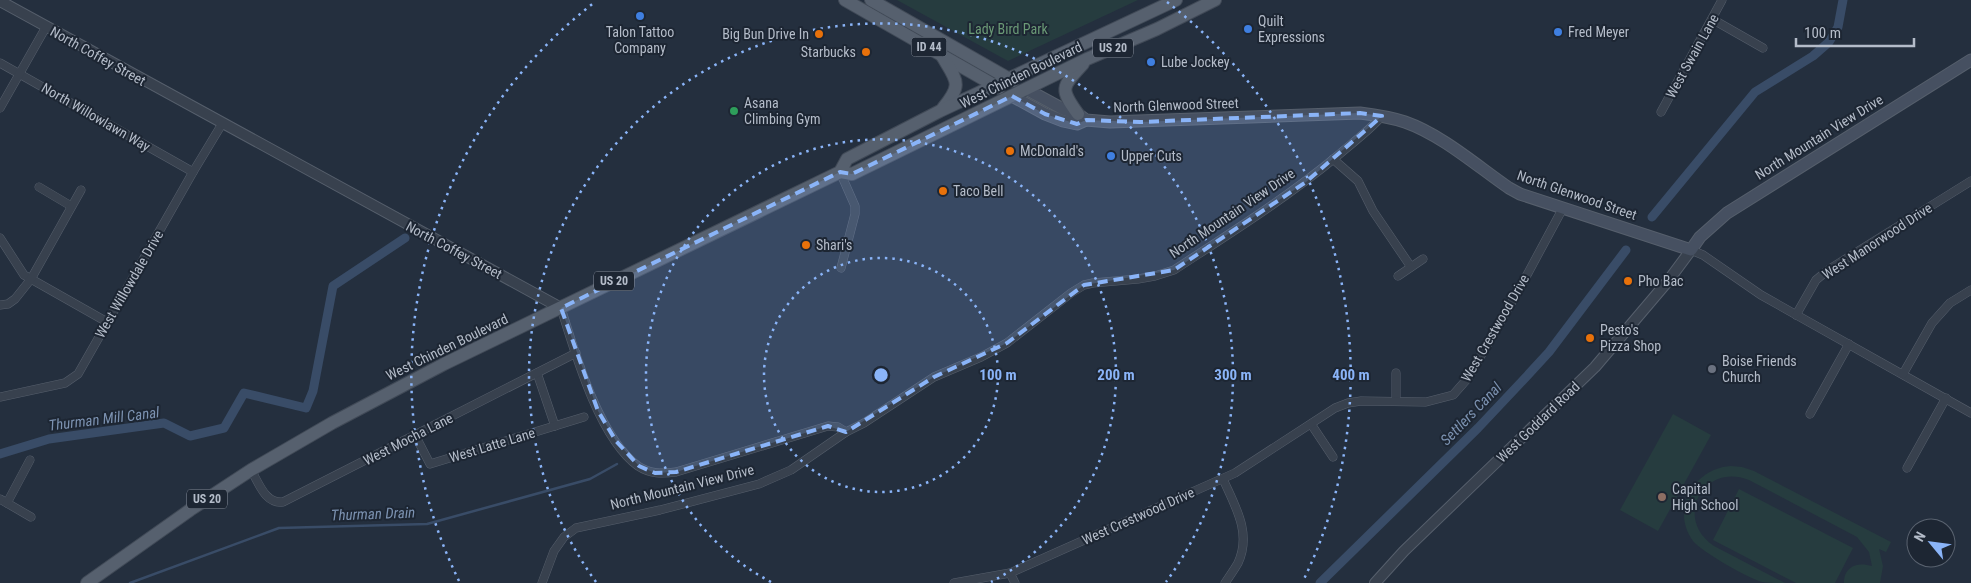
<svg xmlns="http://www.w3.org/2000/svg" width="1971" height="583" viewBox="0 0 1971 583" font-family="'Roboto Condensed',sans-serif">
	<rect width="100%" height="100%" fill="#242f3e"/>
	<!-- green -->
	<g fill="#263c3f">
		<polygon points="897,0 1138,0 1008,61"/>
		<polygon points="1673,414 1711,435 1658,531 1620,510"/>
		<path d="M1731 466 1742 467 1754 471 1891 542 1886 552 1879 549 1883 566 1880 583H1844C1844 565 1859 562 1872 566L1869 552 1857 537 1749 480C1703 462 1673 519 1714 546L1785 583C1778 583 1768 583 1762 582 1748 578 1702 552 1693 541 1670 510 1694 468 1731 466Z"/>
		<polygon points="1739,489 1853,548 1835,583 1796,583 1713,540"/>
	</g>
	<g fill="none" stroke-linecap="round" stroke-linejoin="round">
		<!-- stream -->
		<polyline stroke="#394c67" stroke-width="2.5" points="130,583 279,528 427,524 590,479 617,464"/>
		<!-- canal -->
		<g stroke="#394c67" stroke-width="9">
			<polyline points="1652,217 1755,92 1813,56 1829,42 1838,27 1843,0"/>
			<polyline points="0,454 49,439 164,423 190,436 224,428 244,393 306,408 313,391 333,286 405,238"/>
			<polyline points="1320,583 1478,428 1527,376 1549,352 1626,250"/>
		</g>
		<!-- minor casing -->
		<g stroke="#565f6c" stroke-width="9">
			<g id="minor">
				<polyline points="1712,19 1763,48"/>
				<polyline points="0,63 193,172"/>
				<polyline points="0,108 46,27"/>
				<polyline points="1661,112 1722,0"/>
				<polyline points="1333,159 1358,181 1373,211 1411,267"/>
				<polyline points="840,172 855,206 855,214 841,268"/>
				<polyline points="39,187 71,206"/>
				<polyline points="0,238 24,275 107,322"/>
				<polyline points="1691,250 1703,255 1761,295 1971,413"/>
				<polyline points="1398,276 1423,259"/>
				<polyline points="0,305 8,304 15,299 31,279 81,190"/>
				<path d="M561 308C575 353 599 438 638 466 650 474 662 474 676 472L828 426 838 427 846 432"/>
				<polyline points="1796,315 1816,280 1828,270 1971,181"/>
				<polyline points="537,373 555,426"/>
				<polyline points="1903,374 1932,323 1950,303 1971,290"/>
				<polyline points="0,397 65,383 78,374 193,172 222,124"/>
				<polyline points="1396,401 1396,373"/>
				<polyline points="1810,414 1849,344"/>
				<polyline points="1311,424 1333,457"/>
				<polyline points="415,435 430,464 584,417"/>
				<polyline points="1907,468 1946,398"/>
				<path d="M251 470C259 483 265 504 283 502L576 353"/>
				<path d="M1223 479C1235 506 1252 533 1238 563 1234 570 1229 577 1225 583"/>
				<polyline points="0,499 31,517"/>
				<polyline points="7,503 30,460"/>
				<polyline points="1010,573 1015,583"/>
				<path d="M542 583 554 551 564 537 576 528 660 510 759 484 791 470 846 432 864 423 934 377 981 357 1007 343 1071 293 1084 285 1093 283 1138 279 1155 276 1174 270C1229 234 1285 199 1336 157 1352 143 1369 131 1382 116"/>
				<polyline points="954,583 1010,573 1235,473 1335,408 1348,403 1361,401 1426,402 1453,395 1468,378 1521,286 1563,208"/>
			</g>
		</g>
		<!-- tertiary casing -->
		<g stroke="#565f6c" stroke-width="12">
			<g id="tertiary">
				<polyline points="0,1 561,308"/>
				<polyline points="1375,583 1404,551 1595,367 1668,281 1691,250"/>
			</g>
		</g>
		<!-- secondary casing -->
		<g stroke="#565f6c" stroke-width="13">
			<g id="secondary">
				<path d="M1026 89 1063 109 1078 114 1086 120 1110 122 1360 113C1376 115 1390 117 1405 122 1442 135 1477 166 1509 188L1520 194 1691 250 1700 237 1727 213 1971 60"/>
				<polyline points="1012,96 1045,114 1063,121 1077,124 1086,120"/>
			</g>
		</g>
		<!-- primary casing -->
		<g stroke="#414a57" stroke-width="14">
			<g id="primary">
				<polyline points="845,0 999,88"/>
				<polyline points="871,0 1013,81"/>
				<path d="M942 56C957 81 963 84 943 108"/>
				<path d="M1078 114C1059 88 1062 87 1083 64"/>
				<polyline points="840,172 852,174 1087,59 1157,29 1215,0"/>
				<polyline points="87,583 190,510 251,470 332,423 444,364 840,172 847,159 940,111 1176,0"/>
			</g>
		</g>
		<!-- minor -->
		<use href="#minor" stroke="#38414e" stroke-width="8"/>
		<!-- tertiary -->
		<use href="#tertiary" stroke="#38414e" stroke-width="10"/>
		<!-- secondary -->
		<use href="#secondary" stroke="#465061" stroke-width="11"/>
		<!-- primary -->
		<use href="#primary" stroke="#56606e" stroke-width="12"/>
	</g>
	<!-- marked area -->
	<path fill="#8ab4f8" fill-opacity="0.2" stroke="#8ab4f8" stroke-width="4" stroke-dasharray="10 6" stroke-linejoin="round" d="M1012 96 1045 114 1077 124 1086 120 1140 122 1360 113 1382 116 1306 182 1174 270 1084 285 1007 343 934 377 846 432 828 426 676 472 655 473 639 466 616 441 598 411 561 308 840 172 852 174Z"/>
	<!-- distance rings -->
	<g fill="none" stroke="#8ab4f8" stroke-width="2.5" stroke-dasharray="2.5 5">
		<circle cx="881" cy="375" r="117"/>
		<path d="M771 582A235 235 0 1 1 991 582"/>
		<path d="M596 582A352 352 0 1 1 1166 582"/>
		<path d="M459 581A470 470 0 0 1 595 2M1167 2A470 470 0 0 1 1303 581"/>
	</g>
	<!-- markers -->
	<g fill="#3f7fe0" stroke="#1d2633" stroke-width="2">
		<circle cx="640" cy="16" r="5"/>
		<circle cx="1248" cy="29" r="5"/>
		<circle cx="1558" cy="32" r="5"/>
		<circle cx="1151" cy="62" r="5"/>
		<circle cx="1111" cy="156" r="5"/>
	</g>
	<g fill="#e8710a" stroke="#1d2633" stroke-width="2">
		<circle cx="819" cy="34" r="5"/>
		<circle cx="866" cy="52" r="5"/>
		<circle cx="1010" cy="151" r="5"/>
		<circle cx="943" cy="191" r="5"/>
		<circle cx="806" cy="245" r="5"/>
		<circle cx="1628" cy="281" r="5"/>
		<circle cx="1590" cy="338" r="5"/>
	</g>
	<circle fill="#2e9e5b" stroke="#1d2633" stroke-width="2" cx="734" cy="111" r="5"/>
	<circle fill="#6b7280" stroke="#1d2633" stroke-width="2" cx="1712" cy="369" r="5"/>
	<circle fill="#8d6e63" stroke="#1d2633" stroke-width="2" cx="1662" cy="497" r="5"/>
	<g text-anchor="middle" stroke-width="4" stroke-linejoin="round" paint-order="stroke">
		<!-- shield labels -->
		<g fill="#1d2633" stroke="#878f9c" stroke-width="1">
			<rect x="911.5" y="37.5" width="35" height="19" rx="4"/>
			<rect x="1093" y="38.5" width="40" height="19" rx="4"/>
			<rect x="594" y="271.5" width="40" height="19" rx="4"/>
			<rect x="187" y="489.5" width="40" height="19" rx="4"/>
		</g>
		<g font-size="12" font-weight="bold" fill="#b4bcc9">
			<text x="929" y="51">ID 44</text>
			<text x="1113" y="52">US 20</text>
			<text x="614" y="285">US 20</text>
			<text x="207" y="503">US 20</text>
		</g>
		<!-- poi labels -->
		<g font-size="14" fill="#b4bcc9" stroke="#1d2633" text-anchor="start">
			<text x="1258" y="26">Quilt<tspan x="1258" dy="16">Expressions</tspan></text>
			<text x="640" y="37" text-anchor="middle">Talon Tattoo<tspan x="640" dy="16">Company</tspan></text>
			<text x="1568" y="37">Fred Meyer</text>
			<text x="809" y="39" text-anchor="end">Big Bun Drive In</text>
			<text x="856" y="57" text-anchor="end">Starbucks</text>
			<text x="1161" y="67">Lube Jockey</text>
			<text x="744" y="108">Asana<tspan x="744" dy="16">Climbing Gym</tspan></text>
			<text x="1020" y="156">McDonald's</text>
			<text x="1121" y="161">Upper Cuts</text>
			<text x="953" y="196">Taco Bell</text>
			<text x="816" y="250">Shari's</text>
			<text x="1638" y="286">Pho Bac</text>
			<text x="1600" y="335">Pesto's<tspan x="1600" dy="16">Pizza Shop</tspan></text>
			<text x="1722" y="366">Boise Friends<tspan x="1722" dy="16">Church</tspan></text>
			<text x="1672" y="494">Capital<tspan x="1672" dy="16">High School</tspan></text>
		</g>
		<!-- park labels -->
		<g font-size="14" fill="#6b9a76" stroke="#1d2633">
			<text x="1008" y="34">Lady Bird Park</text>
		</g>
		<!-- street labels -->
		<g font-size="14" fill="#b4bcc9" stroke="#1d2633">
			<text transform="translate(98 56) rotate(29)" y="5">North Coffey Street</text>
			<text transform="translate(1692 56) rotate(-61)" y="5">West Swain Lane</text>
			<text transform="translate(1021 75) rotate(-26)" y="5">West Chinden Boulevard</text>
			<text transform="translate(1176 105) rotate(-2)" y="5">North Glenwood Street</text>
			<text transform="translate(96 117) rotate(30)" y="5">North Willowlawn Way</text>
			<text transform="translate(1819 137) rotate(-32)" y="5">North Mountain View Drive</text>
			<text transform="translate(1577 195) rotate(19)" y="5">North Glenwood Street</text>
			<text transform="translate(1232 213) rotate(-34)" y="5">North Mountain View Drive</text>
			<text transform="translate(1877 241) rotate(-33)" y="5">West Manorwood Drive</text>
			<text transform="translate(454 250) rotate(28)" y="5">North Coffey Street</text>
			<text transform="translate(129 284) rotate(-60)" y="5">West Willowdale Drive</text>
			<text transform="translate(1495 328) rotate(-60)" y="5">West Crestwood Drive</text>
			<text transform="translate(447 347) rotate(-26)" y="5">West Chinden Boulevard</text>
			<text transform="translate(1538 422) rotate(-44)" y="5">West Goddard Road</text>
			<text transform="translate(408 439) rotate(-27)" y="5">West Mocha Lane</text>
			<text transform="translate(492 445) rotate(-17)" y="5">West Latte Lane</text>
			<text transform="translate(682 487) rotate(-14)" y="5">North Mountain View Drive</text>
			<text transform="translate(1138 516) rotate(-24)" y="5">West Crestwood Drive</text>
		</g>
		<!-- water labels -->
		<g font-size="15" font-style="italic" fill="#7c92b1" stroke="#1d2633">
			<text transform="translate(1471 414) rotate(-46)" y="5">Settlers Canal</text>
			<text transform="translate(104 419) rotate(-7)" y="5">Thurman Mill Canal</text>
			<text transform="translate(373 514) rotate(-2)" y="5">Thurman Drain</text>
		</g>
	</g>
	<circle cx="881" cy="375" r="8" fill="#8ab4f8" stroke="#1d2633" stroke-width="2.5"/>
	<g font-size="15" text-anchor="middle" font-weight="bold" fill="#8ab4f8" stroke="#1d2633" stroke-width="4" stroke-linejoin="round" paint-order="stroke">
		<text x="998" y="380">100 m</text>
		<text x="1116" y="380">200 m</text>
		<text x="1233" y="380">300 m</text>
		<text x="1351" y="380">400 m</text>
	</g>
	<!-- north arrow -->
	<g transform="translate(1931 543) rotate(299)"><circle r="24" fill="#1d2633" stroke="#59626f"/>
	<path d="M0-4L9 19L0 12L-9 19Z" fill="#8ab4f8"/>
	<text y="-8" font-size="14" font-weight="bold" text-anchor="middle" fill="#b4bcc9">N</text>
	</g>
	<!-- scale -->
	<path d="M1796 38v8h118v-8" fill="none" stroke="#b4bcc9" stroke-width="2.5"/>
	<text x="1804" y="38" font-size="15" fill="#b4bcc9" stroke="#1d2633" stroke-width="4" paint-order="stroke">100 m</text>
</svg>
